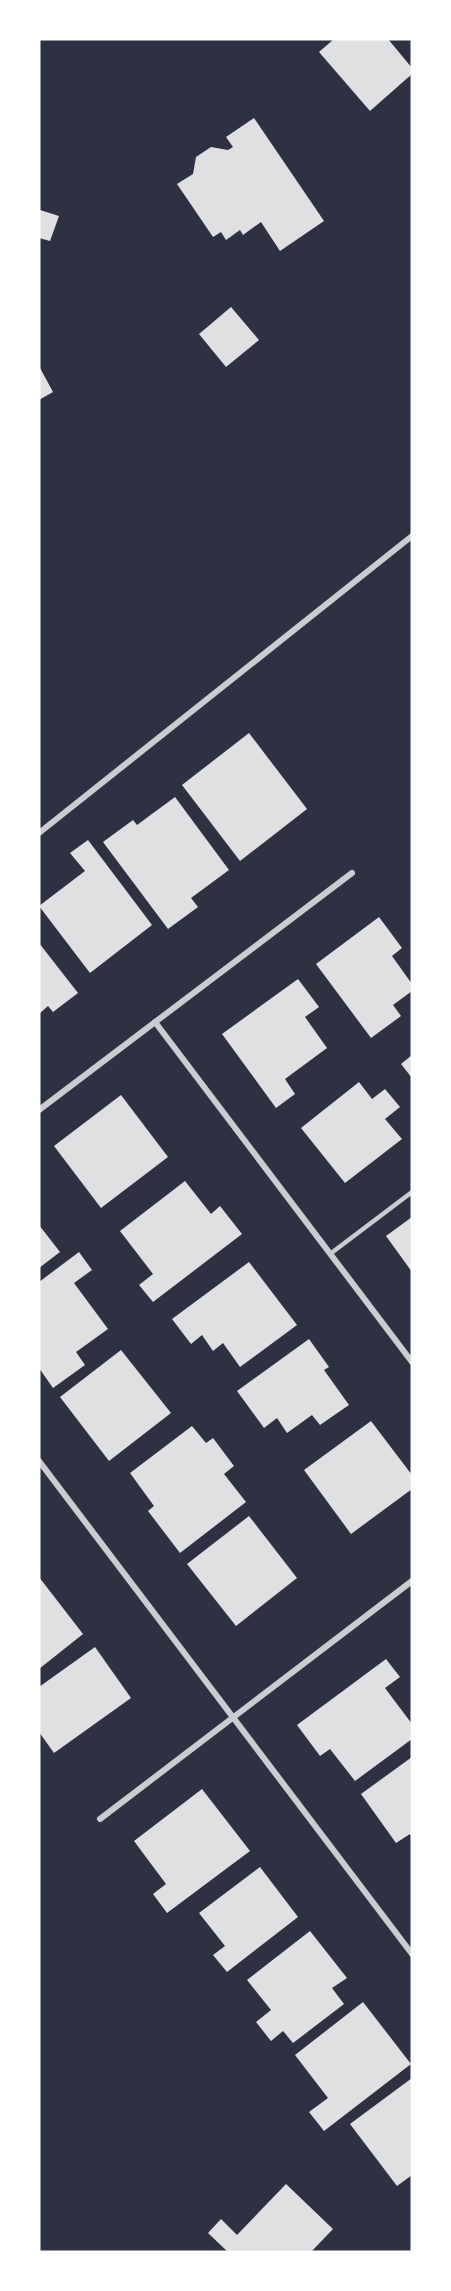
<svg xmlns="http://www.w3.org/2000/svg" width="451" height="2291" viewBox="0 0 451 2291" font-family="Ubuntu,sans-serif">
	<rect width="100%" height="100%" fill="#2d3142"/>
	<!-- building -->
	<g fill="#e0e0e3">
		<polygon points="334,39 388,39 412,68 412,74 370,111 319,52"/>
		<polygon points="254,118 324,221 280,251 261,222 243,235 240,230 226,240 221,232 213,237 177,184 193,174 196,157 211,147 228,150 233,147 226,137"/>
		<polygon points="40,210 59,216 50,241 39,238"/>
		<polygon points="231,307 259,340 226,367 199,334"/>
		<polygon points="39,366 53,392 39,400"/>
		<polygon points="249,733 307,809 240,861 182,785"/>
		<polygon points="175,797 229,870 191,898 198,907 168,929 103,842 133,820 137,825"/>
		<polygon points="88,840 152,925 90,973 39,906 85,871 70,853"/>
		<polygon points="379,917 402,948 392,956 412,984 412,991 393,1005 401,1016 371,1038 316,964"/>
		<polygon points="39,943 78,993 53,1012 48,1006 39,1014"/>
		<polygon points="298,979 319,1007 305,1017 327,1048 285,1079 295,1094 276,1108 222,1034"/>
		<polygon points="412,1055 412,1078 401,1064"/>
		<polygon points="359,1082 372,1099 385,1089 400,1107 385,1119 402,1139 345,1183 301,1128"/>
		<polygon points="121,1095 168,1157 101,1208 54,1146"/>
		<polygon points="185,1181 211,1214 220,1206 242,1234 153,1302 139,1285 153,1274 120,1231"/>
		<polygon points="412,1217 412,1272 386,1236"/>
		<polygon points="39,1225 60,1252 39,1268"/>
		<polygon points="79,1252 92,1270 74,1283 108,1329 76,1352 85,1365 53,1388 39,1368 39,1282"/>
		<polygon points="249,1262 297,1325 240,1367 223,1343 213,1351 202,1335 191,1344 172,1319"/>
		<polygon points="309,1339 329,1367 324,1370 349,1405 320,1425 312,1415 287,1433 277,1418 264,1428 237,1391"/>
		<polygon points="121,1350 171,1413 109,1461 60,1397"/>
		<polygon points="371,1421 412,1475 412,1489 351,1534 304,1470"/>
		<polygon points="192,1426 206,1443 213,1438 234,1466 224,1474 246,1502 180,1553 148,1511 154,1506 130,1473"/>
		<polygon points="249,1516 297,1578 236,1626 187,1564"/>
		<polygon points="39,1577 83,1634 39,1669"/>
		<polygon points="95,1647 131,1698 54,1753 39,1732 39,1687"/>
		<polygon points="386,1659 400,1677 385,1688 412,1724 412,1739 355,1781 330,1749 320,1756 297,1725"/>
		<polygon points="412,1757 412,1837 410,1834 396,1843 361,1794"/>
		<polygon points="202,1789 250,1851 167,1913 153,1894 166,1884 134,1841"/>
		<polygon points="260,1867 298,1917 227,1972 213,1955 225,1946 199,1913"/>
		<polygon points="310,1931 347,1978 332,1988 344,2004 293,2043 283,2031 271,2041 256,2022 271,2010 247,1980"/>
		<polygon points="363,2002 411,2064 324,2131 309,2112 328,2098 295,2055"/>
		<polygon points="412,2078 412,2175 397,2186 350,2124"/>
		<polygon points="286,2184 333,2229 311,2252 228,2252 208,2233 221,2219 237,2235"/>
	</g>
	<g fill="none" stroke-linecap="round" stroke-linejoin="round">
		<!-- service -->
		<polyline stroke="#caccd0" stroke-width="4.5" points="330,1254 412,1192"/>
		<!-- minor -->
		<g stroke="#caccd0" stroke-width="6">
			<polyline points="39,833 412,536"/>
			<polyline points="155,1022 412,1362"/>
			<polyline points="39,1110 352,873"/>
			<polyline points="39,1461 412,1954"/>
			<polyline points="100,1819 412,1581"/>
		</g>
	</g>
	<!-- border -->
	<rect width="451" height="2291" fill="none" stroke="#ffffff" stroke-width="81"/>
</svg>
